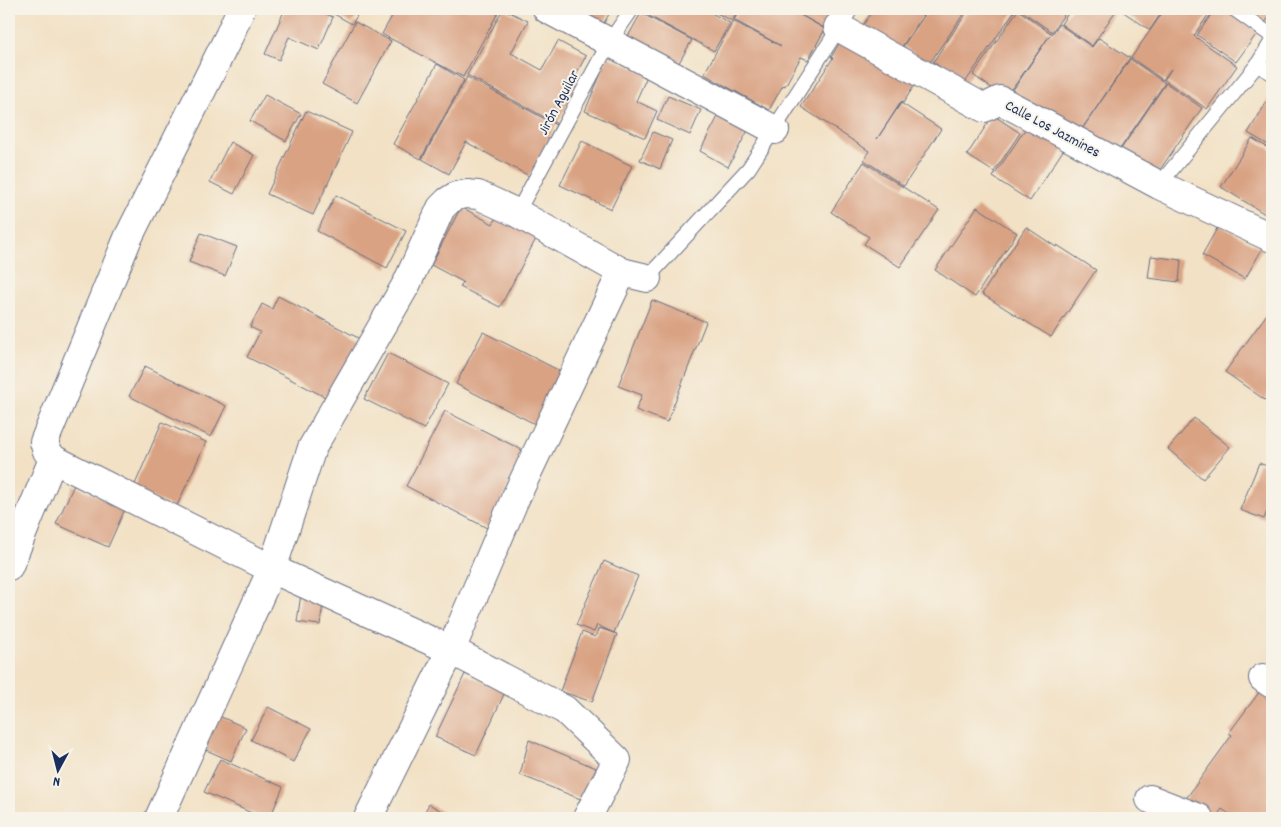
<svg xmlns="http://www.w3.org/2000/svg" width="1281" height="827" viewBox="0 0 1281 827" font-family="Dekko,sans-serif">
	<rect width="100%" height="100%" fill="#f7f3e8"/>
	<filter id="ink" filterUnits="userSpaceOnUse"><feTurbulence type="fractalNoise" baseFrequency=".02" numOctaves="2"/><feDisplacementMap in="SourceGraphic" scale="10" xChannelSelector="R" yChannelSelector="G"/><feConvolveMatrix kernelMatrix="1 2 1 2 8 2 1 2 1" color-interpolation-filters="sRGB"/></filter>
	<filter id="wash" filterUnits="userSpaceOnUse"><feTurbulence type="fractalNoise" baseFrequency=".0096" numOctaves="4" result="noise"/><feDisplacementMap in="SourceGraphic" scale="20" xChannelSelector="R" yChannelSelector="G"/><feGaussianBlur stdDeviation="1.12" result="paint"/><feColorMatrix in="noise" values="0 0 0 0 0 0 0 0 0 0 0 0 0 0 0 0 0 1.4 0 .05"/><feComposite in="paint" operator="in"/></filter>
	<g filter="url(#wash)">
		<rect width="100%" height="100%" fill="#f2e1c5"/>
		<g id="blocks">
			<!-- building -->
			<g fill="#d9a283">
				<polygon points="285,9 314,9 333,17 319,50 289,37 279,60 265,54"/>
				<polygon points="325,9 361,9 352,24"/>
				<polygon points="396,9 500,9 463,77 382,34"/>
				<polygon points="503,9 528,21 511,53 542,70 558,41 586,56 570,85 577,88 557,124 467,75"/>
				<polygon points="568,9 612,9 601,28"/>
				<polygon points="653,9 704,9 730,23 714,51 649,16"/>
				<polygon points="709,9 739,9 732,21"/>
				<polygon points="740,9 837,9 826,29 797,13 825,29 808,60 801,57 785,86 783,85 769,110 704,74 733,21 781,46 734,20"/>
				<polygon points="874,9 913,9 923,16 896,55 859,31"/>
				<polygon points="929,9 967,9 929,64 903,46"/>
				<polygon points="969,9 1016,9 964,84 933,62"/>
				<polygon points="1019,9 1068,9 1052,32"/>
				<polygon points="1071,9 1110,9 1115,12 1092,46 1061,24"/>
				<polygon points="1123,9 1164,9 1150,30 1122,11"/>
				<polygon points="1165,9 1212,9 1194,36 1237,66 1207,109 1164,80 1171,69 1163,80 1131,58"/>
				<polygon points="1215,9 1224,9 1258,32 1236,62 1197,35"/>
				<polygon points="1243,9 1272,9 1272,13 1265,23"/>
				<polygon points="1018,10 1052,34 1059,24 1092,47 1099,38 1130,58 1082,129 1130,59 1165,83 1116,155 1011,93 1050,35 1006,98 973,75"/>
				<polygon points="641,13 692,40 676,68 626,40"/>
				<polygon points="355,22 391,41 357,103 322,84"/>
				<polygon points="846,33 918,80 903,103 901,102 877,139 901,103 941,129 904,186 864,160 869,151 801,107 833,58 831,57"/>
				<polygon points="608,57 648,74 636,101 657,111 645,138 585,111"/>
				<polygon points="437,64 464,80 421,159 393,144"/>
				<polygon points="467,77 556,125 529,176 466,142 449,174 422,159"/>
				<polygon points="1166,83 1202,108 1157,174 1121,149"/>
				<polygon points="1272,93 1272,147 1248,133"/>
				<polygon points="265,95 301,114 286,141 250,121"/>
				<polygon points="668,96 701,110 690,135 657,120"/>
				<polygon points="723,107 752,123 728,167 700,151"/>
				<polygon points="306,111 352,132 313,215 267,194"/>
				<polygon points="993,115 1020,133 994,172 967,155"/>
				<polygon points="1030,122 1066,146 1030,201 993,177"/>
				<polygon points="653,132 672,140 660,169 640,160"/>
				<polygon points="1252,138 1272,150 1272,202 1265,214 1221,187"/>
				<polygon points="582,141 632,166 611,209 560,185"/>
				<polygon points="230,142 254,155 234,194 210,182"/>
				<polygon points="864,162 939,210 900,267 864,244 869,237 831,212"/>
				<polygon points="336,195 406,231 387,268 317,231"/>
				<polygon points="461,207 493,224 498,214 538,235 500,307 460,287 463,282 431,265"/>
				<polygon points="977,207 1017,233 975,297 935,270"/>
				<polygon points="1219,225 1262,249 1245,279 1202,255"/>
				<polygon points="1026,227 1056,247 1057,245 1096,270 1051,337 982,294"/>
				<polygon points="201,233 237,247 225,276 189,262"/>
				<polygon points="1151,256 1181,260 1179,282 1148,278"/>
				<polygon points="278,296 364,341 333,401 247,357 260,332 250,327 262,304 272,309"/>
				<polygon points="652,300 706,322 667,422 636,410 642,395 618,386"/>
				<polygon points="1272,307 1272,389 1265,400 1225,372"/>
				<polygon points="483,332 568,375 541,427 456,384"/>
				<polygon points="388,353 448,384 424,429 364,399"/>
				<polygon points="145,366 226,406 211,437 129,396"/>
				<polygon points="445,411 526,452 487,528 406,486"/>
				<polygon points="1194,418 1230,447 1203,479 1168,449"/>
				<polygon points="162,422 206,442 176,508 133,489"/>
				<polygon points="1259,463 1272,468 1272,498 1264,519 1240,510"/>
				<polygon points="74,485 125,509 108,547 56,524"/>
				<polygon points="604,561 638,576 614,633 597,625 594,632 576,625"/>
				<polygon points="301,594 324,597 320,625 297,622"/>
				<polygon points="599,628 617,634 592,702 560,691 582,632 595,637"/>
				<polygon points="465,674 505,692 476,755 435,737"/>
				<polygon points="1260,691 1272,699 1272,818 1235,818 1222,809 1215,818 1211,818 1185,800 1232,735 1229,733"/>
				<polygon points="268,707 311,729 293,762 251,740"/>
				<polygon points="219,716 246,728 231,761 204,749"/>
				<polygon points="529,740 596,768 583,800 520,775"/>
				<polygon points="220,759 283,787 270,818 263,818 204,792"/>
				<polygon points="429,804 454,818 421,818"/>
			</g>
		</g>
	</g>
	<g filter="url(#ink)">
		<use href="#blocks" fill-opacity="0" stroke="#666d82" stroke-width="1"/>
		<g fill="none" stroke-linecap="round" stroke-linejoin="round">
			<!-- service casing -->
			<g stroke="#666d82" stroke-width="16">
				<g id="service">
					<polyline points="1234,9 1272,36"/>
					<polyline points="1257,65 1272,73"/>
					<polyline points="1159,185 1257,65 1272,41"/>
					<polyline points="517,213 610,41 632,9"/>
					<polyline points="647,278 749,168 851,9"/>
				</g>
			</g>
			<!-- minor casing -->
			<g stroke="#666d82" stroke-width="30">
				<g id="minor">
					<polyline points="241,9 229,36 128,238 44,442 47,451 53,459 272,569 451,650 565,710 617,760 587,818"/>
					<polyline points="547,9 775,130"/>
					<polyline points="838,27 984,108 1000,100 1159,185 1272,238"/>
					<polyline points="9,566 53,459"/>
					<polyline points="1263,678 1272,684"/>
					<polyline points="1150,799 1199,818"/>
					<polyline points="159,818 272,569 312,448 407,283 441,208 448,201 456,196 467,194 478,195 517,213 622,272 647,278"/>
					<polyline points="368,818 451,650 514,501 622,272"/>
				</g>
			</g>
			<!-- service -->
			<use href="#service" stroke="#fff" stroke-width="14"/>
			<!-- minor -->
			<use href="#minor" stroke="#fff" stroke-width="28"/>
		</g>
	</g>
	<g text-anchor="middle" stroke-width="4" stroke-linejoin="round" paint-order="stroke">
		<!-- street labels -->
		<g font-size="15" fill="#1b2f5e" stroke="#f7f3e8">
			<text transform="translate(558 102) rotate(-62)" y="5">Jirón Aguilar</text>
			<text transform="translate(1053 128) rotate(28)" y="5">Calle Los Jazmines</text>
		</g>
	</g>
	<!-- margin -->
	<rect width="1281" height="827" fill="none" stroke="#f7f3e8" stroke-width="30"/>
	<!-- north arrow -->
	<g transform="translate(58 770) rotate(187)" stroke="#f7f3e8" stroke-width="4" paint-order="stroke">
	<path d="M0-4L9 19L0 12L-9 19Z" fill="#1b2f5e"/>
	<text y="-8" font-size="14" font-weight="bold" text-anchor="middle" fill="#1b2f5e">N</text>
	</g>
</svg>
